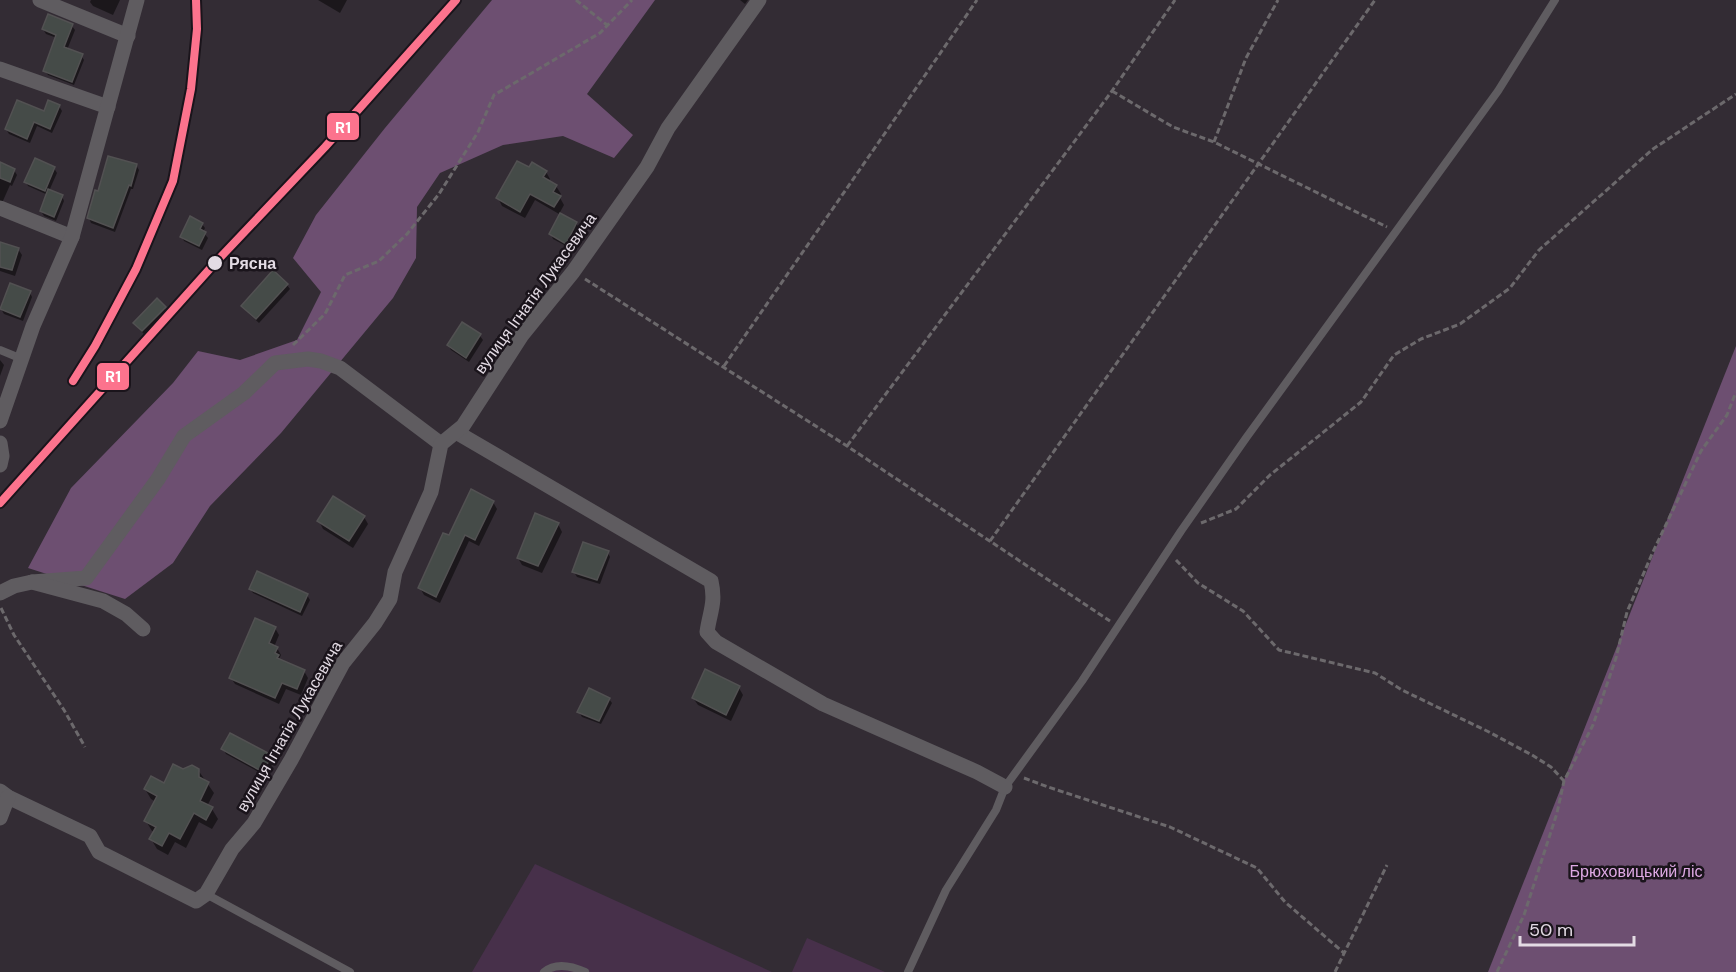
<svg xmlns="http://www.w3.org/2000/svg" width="1736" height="972" viewBox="0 0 1736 972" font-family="'DM Sans',sans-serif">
	<rect width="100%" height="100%" fill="#332c34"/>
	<!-- green -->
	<g fill="#47304a">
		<polygon points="535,864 772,972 472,972"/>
		<polygon points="807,938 885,972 792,972"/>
	</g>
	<!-- forest -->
	<g fill="#6d4f71">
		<polygon points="492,0 655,0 587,94 633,135 614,158 563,136 503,145 440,173 417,207 416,258 393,298 281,433 210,506 173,563 125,599 28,568 71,488 173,383 198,351 240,360 297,340 321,292 293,258 316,215 385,128"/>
		<polygon points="1736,346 1736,972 1488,972"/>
	</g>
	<!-- shadow -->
	<g fill="#0007">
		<polygon points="91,0 120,0 113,15 93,6 90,2"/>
		<polygon points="318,0 347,0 340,13"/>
		<polygon points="740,0 748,0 745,4"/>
		<polygon points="72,26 75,30 67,50 81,55 84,60 74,85 48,75 45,71 57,38 46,34 43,29"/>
		<polygon points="59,106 62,111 52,133 37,126 30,143 9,134 6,129"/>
		<polygon points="0,164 14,170 17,175 12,186 10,185 2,203 0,203"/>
		<polygon points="136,165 139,170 133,189 131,189 115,232 91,223 89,218 99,193"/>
		<polygon points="54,168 57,173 49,191 62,196 64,201 56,221 44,216 41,211 48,195 28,186 26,182"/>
		<polygon points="530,169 546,172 550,179 548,182 556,186 561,194 559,196 564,205 559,214 535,200 525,218 502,206 498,198"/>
		<polygon points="576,223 579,228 568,247 553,239 551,234"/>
		<polygon points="202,224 205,228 203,232 208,238 202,250 184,241 182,237"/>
		<polygon points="0,243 18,249 22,255 15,276 0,271"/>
		<polygon points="287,285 290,289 259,323 246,311 243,306"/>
		<polygon points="30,293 32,297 23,321 4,314 1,309"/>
		<polygon points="164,308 167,312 145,335 138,328 135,323"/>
		<polygon points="462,324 480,336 483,340 469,362 451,350 448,345"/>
		<polygon points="0,360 4,365 0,376"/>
		<polygon points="493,502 497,509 479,546 469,541 440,603 424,595 420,588 449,537"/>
		<polygon points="364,517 368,524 353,548 323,529 319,521"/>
		<polygon points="558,524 562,532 542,573 522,565 518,558"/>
		<polygon points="608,553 610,557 600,584 577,577 574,572"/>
		<polygon points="250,589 307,595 310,600 302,616 253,593"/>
		<polygon points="275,628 279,635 274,647 277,648 281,655 279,659 304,671 308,678 301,695 286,689 279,704 235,684 231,678"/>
		<polygon points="739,688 743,695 731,721 698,705 693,698"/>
		<polygon points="609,699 612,703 601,724 582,717 579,712"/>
		<polygon points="223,749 271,757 274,761 266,776 226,754"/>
		<polygon points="198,770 214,793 207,806 212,809 218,819 212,829 199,822 186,848 175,842 168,855 157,849 151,839 154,832 152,831 146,821 156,802 151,799 145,789 164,785 183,771"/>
	</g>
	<!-- building -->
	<g fill="#454b48" stroke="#525152" stroke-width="1.5">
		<polygon points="48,14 73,24 64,47 83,54 72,82 43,71 56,35 42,29"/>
		<polygon points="17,100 44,111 48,100 60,105 50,129 34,122 27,139 5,129"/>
		<polygon points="108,156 137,164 131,186 129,185 113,228 87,218 95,190 98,191"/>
		<polygon points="35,158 55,167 45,191 24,182"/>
		<polygon points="517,161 529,167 532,162 547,171 543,177 557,185 553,192 561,196 554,207 530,194 520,212 496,198"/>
		<polygon points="0,162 15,169 10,182 0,178"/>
		<polygon points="48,189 63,195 54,217 40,211"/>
		<polygon points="560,213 577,222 566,244 549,234"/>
		<polygon points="190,216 203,223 200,229 206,232 199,246 180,237"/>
		<polygon points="0,242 19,248 12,270 0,267"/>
		<polygon points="273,270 288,284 256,319 241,306"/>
		<polygon points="10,283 31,291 20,317 0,309"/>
		<polygon points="157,298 166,307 142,331 133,323"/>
		<polygon points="462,322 481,334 466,358 447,345"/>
		<polygon points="471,489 494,501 475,540 465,535 436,597 418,588 443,533 449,535"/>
		<polygon points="333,496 365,516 349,541 317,521"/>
		<polygon points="535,513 559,523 538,566 517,558"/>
		<polygon points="583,542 609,551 597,580 572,572"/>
		<polygon points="257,571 308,594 300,612 249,589"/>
		<polygon points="255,618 276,627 269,643 278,647 275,653 279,655 277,658 305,670 297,689 282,683 275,698 229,678"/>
		<polygon points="705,669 740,686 726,715 692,698"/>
		<polygon points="589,688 610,698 599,721 577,712"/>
		<polygon points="230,733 272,755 263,772 221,749"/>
		<polygon points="173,764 183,769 192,765 199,769 199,777 209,782 200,801 213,807 206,820 194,813 180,839 169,833 162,846 149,839 156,827 144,821 157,796 144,789 151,776 164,783"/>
	</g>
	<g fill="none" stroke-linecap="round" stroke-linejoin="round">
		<!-- path -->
		<g stroke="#6c696c" stroke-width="3" stroke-dasharray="6 3" stroke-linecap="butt">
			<polyline points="576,0 607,25"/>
			<polyline points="1112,91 1173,127 1214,142 1387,227"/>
			<polyline points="1214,142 1246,58 1278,0"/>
			<polyline points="585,279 847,446 1110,621"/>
			<polyline points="293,345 325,314 345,275 379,261 407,234 439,194 478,132 494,95 600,33 632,0"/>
			<polyline points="724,366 977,0"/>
			<polyline points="847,446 1112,91 1175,0"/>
			<polyline points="1201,523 1236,509 1270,475 1361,402 1394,355 1421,339 1460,324 1510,288 1539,250 1653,149 1736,94"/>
			<polyline points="990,541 1375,0"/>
			<polyline points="1176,560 1198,583 1243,611 1279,650 1375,673 1402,690 1489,732 1532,755 1551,767 1564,781"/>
			<polyline points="1,608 14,635 64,710 85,747"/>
			<polyline points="1024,778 1048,787 1170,827 1257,868 1285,902 1344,953"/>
			<polyline points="1335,972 1387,865"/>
			<polyline points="1497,972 1524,915 1557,813 1564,781 1593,725 1616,658 1627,612 1652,554 1701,451 1727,415 1736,392"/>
		</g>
		<!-- service -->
		<g stroke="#5f5c60" stroke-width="8">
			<polyline points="0,350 22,359"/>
			<polyline points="206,894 350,972"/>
			<path d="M544 972C556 962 572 966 585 972"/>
			<polyline points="908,972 946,890 996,810 1005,787 1082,681 1181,531 1246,438 1498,91 1555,0"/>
		</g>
		<!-- minor -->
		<g stroke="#5f5c60" stroke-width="15">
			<polyline points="40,0 128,36"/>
			<polyline points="0,69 108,107"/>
			<polyline points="0,208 72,237"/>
			<polyline points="0,421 33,326 72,237 137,0"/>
			<path d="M456 432 711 581C716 603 710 611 707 632L716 642 823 704 977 772 1005 787"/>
			<polyline points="0,443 2,456 0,465"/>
			<polyline points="32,582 86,578 158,479 184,436 244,393 275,363 308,359 321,361 340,368 441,444"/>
			<polyline points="0,593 14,586 32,582 103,601 126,614 143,629"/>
			<polyline points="0,791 8,797 90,836 99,852 196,901 206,894 232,849 254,823 291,760 343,663 375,623 390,599 395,572 431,492 441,444 463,426 522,335 573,272 647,167 668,128 759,0"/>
			<polyline points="0,818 8,797"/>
		</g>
		<!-- rail-1 casing -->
		<g stroke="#1a141b" stroke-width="12">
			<g id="rail-1">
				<polyline points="73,381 95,346 136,269 173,181 191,89 197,29 196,0"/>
				<polyline points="0,503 215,263 325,147 456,0"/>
			</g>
		</g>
		<!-- rail-1 -->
		<use href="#rail-1" stroke="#fc738d" stroke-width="8"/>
	</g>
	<!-- markers -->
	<circle fill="#e3dbe4" stroke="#1a141b" stroke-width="2" cx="215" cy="263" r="8"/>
	<g text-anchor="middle" stroke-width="5" stroke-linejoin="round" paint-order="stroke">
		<!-- stop labels -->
		<g font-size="16" font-weight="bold" fill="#e3dbe4" stroke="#1a141b" text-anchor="start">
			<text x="229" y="269">Рясна</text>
		</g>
		<!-- street labels -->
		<g font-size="16" fill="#e3dbe4" stroke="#1a141b">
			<text transform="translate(535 293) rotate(-54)" y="6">вулиця Ігнатія Лукасевича</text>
			<text transform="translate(289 726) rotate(-60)" y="6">вулиця Ігнатія Лукасевича</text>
		</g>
		<!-- park labels -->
		<g font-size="16" fill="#dea9e4" stroke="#1a141b">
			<text x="1636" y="877">Брюховицький ліс</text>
		</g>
	</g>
	<g stroke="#1a141b" stroke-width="2">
		<rect x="326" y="112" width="34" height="29" rx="6" fill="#fc738d"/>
		<rect x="96" y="362" width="34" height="29" rx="6" fill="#fc738d"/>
	</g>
	<g font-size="16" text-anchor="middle" font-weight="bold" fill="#fff">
		<text x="343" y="133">R1</text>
		<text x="113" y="382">R1</text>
	</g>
	<!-- scale -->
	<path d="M1520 936v9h114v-9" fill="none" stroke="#e3dbe4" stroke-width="3"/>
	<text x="1529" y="936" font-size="18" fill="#e3dbe4" stroke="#1a141b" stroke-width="4.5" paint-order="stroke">50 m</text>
</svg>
